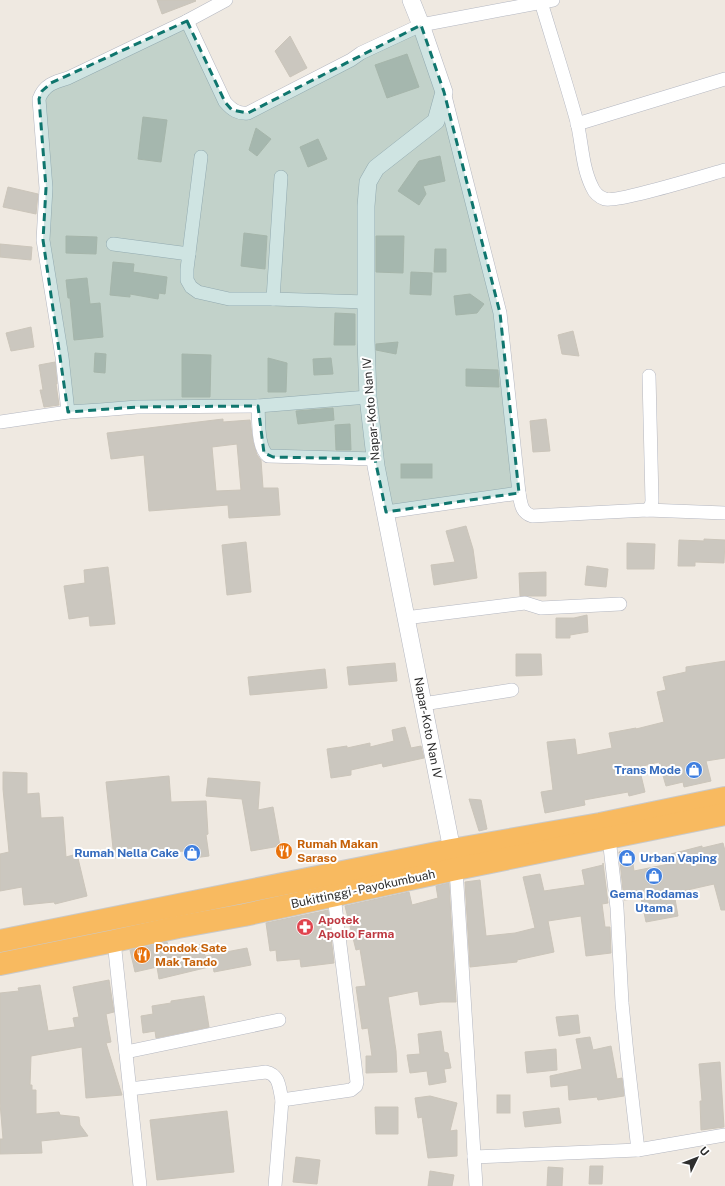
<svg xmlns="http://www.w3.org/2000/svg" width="725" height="1186" viewBox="0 0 725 1186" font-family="'Public Sans',sans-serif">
	<rect width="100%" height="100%" fill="#efe9e1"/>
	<!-- building -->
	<g fill="#cbc7bf" stroke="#cbc5ba" fill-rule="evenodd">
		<polygon points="157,0 195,0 196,1 162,14"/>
		<polygon points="290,36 307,68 290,77 275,51"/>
		<polygon points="407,54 419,87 387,98 375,65"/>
		<polygon points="143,117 167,120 161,162 138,159"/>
		<polygon points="256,128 271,139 257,156 249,150"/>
		<polygon points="318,139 327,159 308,167 300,147"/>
		<polygon points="440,156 445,181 423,186 426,194 419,205 398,191 419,161"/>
		<polygon points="8,187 38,194 36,214 3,207"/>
		<polygon points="244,233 267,236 265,269 241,266"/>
		<polygon points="66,236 97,237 96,254 66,253"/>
		<polygon points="376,236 404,236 403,273 376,272"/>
		<polygon points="0,244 32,247 31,260 0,257"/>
		<polygon points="435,249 446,249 446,272 434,272"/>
		<polygon points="113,262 134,264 133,272 167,277 165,294 159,293 158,299 130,294 130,297 110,295"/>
		<polygon points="411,272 432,273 431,295 410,294"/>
		<polygon points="87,278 90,304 100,303 103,337 74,340 70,298 68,298 66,280"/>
		<polygon points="470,294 484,304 477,313 456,315 454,296"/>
		<polygon points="335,313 355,314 355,345 334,345"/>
		<polygon points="31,327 34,347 11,351 6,333"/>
		<polygon points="573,331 579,356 562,354 558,335"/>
		<polygon points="398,342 396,354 376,350 376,344"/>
		<polygon points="95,353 106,354 105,373 94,372"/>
		<polygon points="182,354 211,355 210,397 182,397"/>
		<polygon points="268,358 287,363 286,392 268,392"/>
		<polygon points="331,358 333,374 314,375 313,359"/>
		<polygon points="55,362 57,384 56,384 59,405 44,407 40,390 43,390 39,365"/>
		<polygon points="466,369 498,370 499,387 466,386"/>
		<polygon points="333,408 334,420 298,424 296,411"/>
		<path d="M223 419V422L250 420 253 442 257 455 261 460 263 488H278L280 515 229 518 228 505 149 511 144 455 111 459 107 433ZM237 444 241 490 216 491 212 447Z"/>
		<polygon points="546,419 550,451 533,452 530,421"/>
		<polygon points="350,424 351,450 336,450 335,425"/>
		<rect x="401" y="464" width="31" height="14"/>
		<polygon points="466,526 473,549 477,578 434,585 431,565 455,562 446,531"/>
		<polygon points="704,539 725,540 724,563 695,562 695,566 678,566 679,540 704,541"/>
		<polygon points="246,542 251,592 227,595 222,545"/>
		<polygon points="627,543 655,544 654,569 627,569"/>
		<polygon points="587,566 608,569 606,587 585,585"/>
		<polygon points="108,567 115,624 90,626 89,616 69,619 64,586 85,583 84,570"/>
		<polygon points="546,572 546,596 520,596 519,573"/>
		<polygon points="587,615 588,632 570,635 570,638 556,638 556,618 574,618"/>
		<polygon points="516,654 541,654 542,675 516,676"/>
		<polygon points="725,661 725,758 706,761 711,781 684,787 683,782 666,786 659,762 639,767 645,792 629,796 628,792 584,800 585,805 545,813 541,792 553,790 547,742 575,739 577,755 612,748 609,733 636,728 636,729 664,722 657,692 666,690 663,677 686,672 686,667"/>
		<polygon points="395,663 397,681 349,685 347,667"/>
		<polygon points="325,669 327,688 250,695 248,677"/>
		<polygon points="405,727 411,748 421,746 424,758 383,767 382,763 351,770 351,775 331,778 327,749 347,746 347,748 370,743 370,747 394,741 392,730"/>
		<polygon points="3,772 27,773 27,794 39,793 41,818 63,817 66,857 77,854 87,896 55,904 54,902 24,905 22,887 0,891 0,854 9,852 3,789"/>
		<polygon points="169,776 171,802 206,801 208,834 206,835 209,856 186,859 185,851 134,854 134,856 114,858 106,782"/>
		<polygon points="208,778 260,782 258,810 273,807 280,846 251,851 242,799 206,796"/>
		<polygon points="469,799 481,800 487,829 479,831"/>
		<polygon points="723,843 725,851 725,910 721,910 714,884 674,893 678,916 646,922 641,898 624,900 619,852 631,850 634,871 674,863 671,854 702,846 702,848"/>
		<polygon points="603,863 608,903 602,904 605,927 610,927 611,953 586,956 581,916 548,921 554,952 517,960 517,962 470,967 465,882 480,880 486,936 515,933 535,928 523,877 540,874 544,891 585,885 582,870 603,865"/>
		<polygon points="449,883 456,1002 441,1002 420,1005 418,991 388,997 396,1051 397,1072 366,1073 366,1056 372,1056 368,1028 362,1029 356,987 366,986 360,949 356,950 345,906 409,892 412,905 438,898 436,886"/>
		<polygon points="328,910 334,963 301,967 300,959 277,961 276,950 270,951 266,923"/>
		<polygon points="167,942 170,951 202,944 205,956 247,948 251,965 214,972 213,966 159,979 157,967 135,972 130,950"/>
		<polygon points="109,980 114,1012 106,1014 111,1042 106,1043 122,1095 86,1098 82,1047 31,1056 30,1085 32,1085 32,1090 36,1090 36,1114 59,1112 60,1115 79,1117 80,1125 88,1136 41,1141 42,1153 0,1154 0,1139 3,1139 0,1103 0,993 19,991 18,988 40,985 48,1031 75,1027 73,1018 79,1017 73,987"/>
		<polygon points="204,996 209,1027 156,1038 155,1031 143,1033 141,1016 153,1014 152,1006 171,1003 171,1001"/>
		<polygon points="578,1015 580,1033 559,1036 556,1017"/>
		<polygon points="441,1031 444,1052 448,1053 451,1068 444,1069 446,1082 429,1085 427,1071 410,1073 407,1055 420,1054 418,1034"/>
		<polygon points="590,1037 593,1050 611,1046 617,1079 622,1078 624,1096 598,1100 597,1097 569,1100 568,1085 551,1087 550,1076 582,1069 576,1039"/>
		<polygon points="556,1049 557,1070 527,1073 525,1052"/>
		<polygon points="720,1062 724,1127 701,1130 700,1101 702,1101 699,1064"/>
		<rect x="497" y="1095" width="13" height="18"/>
		<polygon points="430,1096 457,1103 450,1131 457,1130 457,1156 428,1158 422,1117 418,1118 415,1098"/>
		<polygon points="375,1107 398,1107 398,1134 376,1134"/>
		<polygon points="559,1108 561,1123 525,1127 523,1112"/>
		<polygon points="227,1111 234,1172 157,1180 150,1120"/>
		<polygon points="296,1157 320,1160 317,1184 293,1182"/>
		<polygon points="590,1166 603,1166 602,1184 589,1184"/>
		<polygon points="548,1167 563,1168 562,1186 547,1186"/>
		<polygon points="430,1171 454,1175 452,1186 428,1186"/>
	</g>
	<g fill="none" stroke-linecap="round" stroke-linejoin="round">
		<!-- minor casing -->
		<g stroke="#b4b7c1" stroke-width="14">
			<g id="minor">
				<path d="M541 2C553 42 566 82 577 122 582 143 582 167 592 187 594 192 599 197 605 199 616 203 707 175 725 170"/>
				<path d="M187 21 225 102C232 110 238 114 248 113L351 60 361 53 421 25 553 0"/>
				<path d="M444 92 500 313 519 493C521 504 521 512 532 516L647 510 725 513"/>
				<polyline points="577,124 725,79"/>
				<polyline points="201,157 187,269 187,280 191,287 198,292 229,299 273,299 366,302"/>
				<polyline points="113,244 189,254"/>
				<polyline points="273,299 281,177"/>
				<path d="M258 406C259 420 257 447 268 456L375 459"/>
				<path d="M68 412 62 357 43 240 46 188 39 99C44 85 54 82 68 78L187 21 226 0"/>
				<polyline points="0,422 68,412 100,410 137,407 258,406 368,397"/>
				<polyline points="647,510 651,506 652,501 649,376"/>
				<polyline points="386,512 519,493"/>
				<polyline points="405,618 525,603 541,608 620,604"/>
				<polyline points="423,704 512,690"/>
				<polyline points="609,838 617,908 622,1003 627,1054 638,1150"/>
				<polyline points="456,869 476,1186"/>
				<polyline points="114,941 140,1186"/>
				<polyline points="126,1052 279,1020"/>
				<path d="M130 1089 266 1072C280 1075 279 1088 282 1100"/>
				<polyline points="474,1157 638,1150 725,1135"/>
				<polyline points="275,1186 282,1100 351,1090 356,1086 357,1082 334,896"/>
			</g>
		</g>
		<!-- tertiary casing -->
		<g stroke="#b4b7c1" stroke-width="18">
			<polyline id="tertiary" points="411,0 421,25 444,92 436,121 376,168 368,182 366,206 366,340 368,397 376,466 452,850"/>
		</g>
		<!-- trunk casing -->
		<g stroke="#c9c9c9" stroke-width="24">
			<g id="trunk">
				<polyline points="0,941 452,850 600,824 725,798"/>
				<polyline points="0,964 114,941 178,927 244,915 456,869 725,814"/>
			</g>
		</g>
		<!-- minor -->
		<use href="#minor" stroke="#fff" stroke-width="13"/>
		<!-- tertiary -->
		<use href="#tertiary" stroke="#fff" stroke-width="17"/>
		<!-- trunk -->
		<use href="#trunk" stroke="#f8ba60" stroke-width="22"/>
	</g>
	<!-- marked area -->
	<path fill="#0f766e" fill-opacity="0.2" stroke="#0f766e" stroke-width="3" stroke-dasharray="8 5" stroke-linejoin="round" d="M187 21 225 102 232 110 248 113 421 25 444 92 500 313 519 493 386 512 375 459 273 457 264 453 258 406 137 407 68 412 43 240 46 188 39 99 42 91 51 83Z"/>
	<!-- icons -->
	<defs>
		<g id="shop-disc" transform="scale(0.9)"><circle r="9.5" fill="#3f7fe0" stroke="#fff"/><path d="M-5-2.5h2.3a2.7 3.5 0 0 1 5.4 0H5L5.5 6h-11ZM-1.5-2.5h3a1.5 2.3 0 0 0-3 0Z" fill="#fff"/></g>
		<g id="restaurant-disc" transform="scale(0.9)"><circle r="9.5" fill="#e8710a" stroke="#fff"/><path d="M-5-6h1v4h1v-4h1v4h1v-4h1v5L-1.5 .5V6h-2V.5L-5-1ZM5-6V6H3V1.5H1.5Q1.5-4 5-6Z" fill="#fff"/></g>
		<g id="pharmacy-disc" transform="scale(0.9)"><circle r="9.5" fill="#e0444e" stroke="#fff"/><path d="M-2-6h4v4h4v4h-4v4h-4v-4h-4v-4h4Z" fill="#fff"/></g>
	</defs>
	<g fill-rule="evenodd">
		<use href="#shop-disc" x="694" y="770"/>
		<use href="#restaurant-disc" x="284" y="851"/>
		<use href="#shop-disc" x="192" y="853"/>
		<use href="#shop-disc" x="627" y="858"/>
		<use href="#shop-disc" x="654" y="876"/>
		<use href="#pharmacy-disc" x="305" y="927"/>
		<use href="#restaurant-disc" x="142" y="955"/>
	</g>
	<g text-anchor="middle" stroke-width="4" stroke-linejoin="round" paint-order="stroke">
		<!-- street labels -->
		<g font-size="12" fill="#2e2e2e" stroke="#fff">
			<text transform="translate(371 409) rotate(-95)" y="4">Napar-Koto Nan IV</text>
			<text transform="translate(428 728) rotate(79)" y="4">Napar-Koto Nan IV</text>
			<text transform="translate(363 889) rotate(-12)" y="4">Bukittinggi - Payokumbuah</text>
		</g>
		<!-- shop labels -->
		<g font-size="12" font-weight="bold" fill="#366cbe" stroke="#fff" text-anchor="end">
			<text x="681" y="774">Trans Mode</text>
			<text x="179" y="857">Rumah Nella Cake</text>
			<text x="640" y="862" text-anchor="start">Urban Vaping</text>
			<text x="654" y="898" text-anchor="middle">Gema Rodamas<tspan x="654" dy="14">Utama</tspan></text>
		</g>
		<!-- food labels -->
		<g font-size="12" font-weight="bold" fill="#c56008" stroke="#fff" text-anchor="start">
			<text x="297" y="848">Rumah Makan<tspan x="297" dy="14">Saraso</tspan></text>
			<text x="155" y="952">Pondok Sate<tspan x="155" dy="14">Mak Tando</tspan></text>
		</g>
		<!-- health labels -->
		<g font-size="12" font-weight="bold" fill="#be3a42" stroke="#fff" text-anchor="start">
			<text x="318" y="924">Apotek<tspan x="318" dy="14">Apollo Farma</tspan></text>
		</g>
	</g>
	<!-- north arrow -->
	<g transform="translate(697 1158) rotate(47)" stroke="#ffffff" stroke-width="3" paint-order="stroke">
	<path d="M0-3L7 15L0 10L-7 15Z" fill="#2e2e2e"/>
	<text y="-6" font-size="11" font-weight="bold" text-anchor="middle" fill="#2e2e2e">U</text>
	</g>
</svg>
